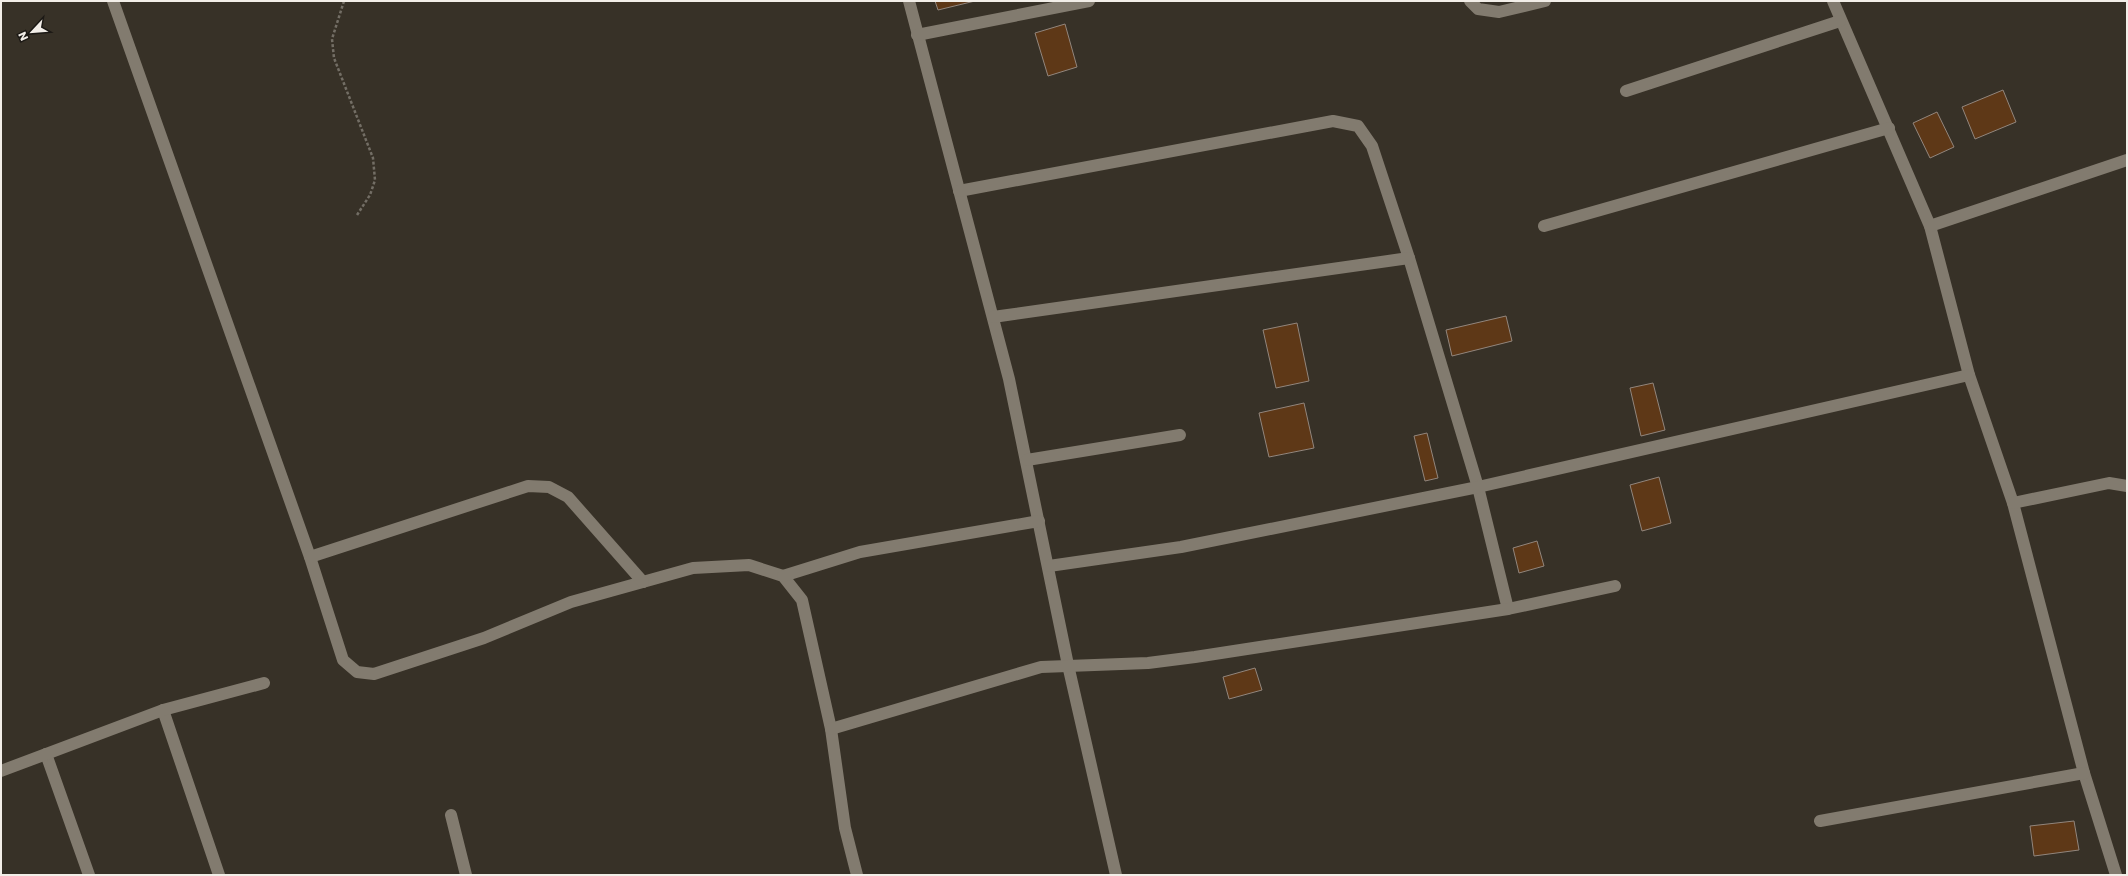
<svg xmlns="http://www.w3.org/2000/svg" width="2128" height="876" viewBox="0 0 2128 876" font-family="Poppins,sans-serif">
	<rect width="100%" height="100%" fill="#373127"/>
	<!-- building -->
	<g fill="#5e3817" stroke="#92867d">
		<polygon points="935,1 975,1 938,10"/>
		<polygon points="1065,24 1077,67 1048,76 1035,33"/>
		<polygon points="2003,90 2016,122 1975,139 1962,107"/>
		<polygon points="1937,112 1954,147 1930,158 1913,123"/>
		<polygon points="1506,316 1512,341 1452,356 1446,330"/>
		<polygon points="1297,323 1309,381 1276,388 1263,330"/>
		<polygon points="1653,383 1665,430 1641,436 1630,388"/>
		<polygon points="1304,403 1314,448 1269,457 1259,413"/>
		<polygon points="1427,433 1438,478 1425,481 1414,436"/>
		<polygon points="1659,477 1671,523 1642,531 1630,485"/>
		<polygon points="1537,541 1544,566 1519,573 1513,548"/>
		<polygon points="1255,668 1262,690 1229,699 1223,677"/>
		<polygon points="2074,821 2079,850 2034,856 2030,826"/>
	</g>
	<g fill="none" stroke-linecap="round" stroke-linejoin="round">
		<!-- path -->
		<polyline stroke="#736e65" stroke-width="2.5" stroke-dasharray="3 2" stroke-linecap="butt" points="344,1 332,39 334,58 373,158 375,180 370,195 357,215"/>
		<!-- minor -->
		<g stroke="#827b6f" stroke-width="12">
			<polyline points="113,1 310,557 343,660 357,672 374,674 484,638 571,602 693,568 749,565 783,576 802,600 831,729 845,828 857,875"/>
			<polyline points="909,1 1009,379 1068,665 1116,875"/>
			<polyline points="1470,1 1478,9 1499,12 1545,1"/>
			<polyline points="1833,1 1930,226 1969,375 2013,503 2084,773 2116,875"/>
			<polyline points="917,35 1089,1"/>
			<polyline points="1626,91 1840,21"/>
			<polyline points="959,191 1333,121 1358,126 1372,146 1409,258 1478,487 1508,609"/>
			<polyline points="1544,226 1889,128"/>
			<polyline points="1930,226 2127,160"/>
			<polyline points="993,317 1409,258"/>
			<polyline points="1027,460 1180,435"/>
			<polyline points="2013,503 2109,483 2127,486"/>
			<polyline points="310,557 528,486 549,487 568,497 643,582"/>
			<polyline points="1049,566 1181,547 1478,487 1969,375"/>
			<polyline points="783,576 860,552 1039,521"/>
			<polyline points="163,710 219,875"/>
			<polyline points="831,729 1041,667 1148,663 1195,657 1508,609 1615,586"/>
			<polyline points="46,754 89,875"/>
			<polyline points="1,771 163,710 264,683"/>
			<polyline points="451,815 466,875"/>
			<polyline points="1820,821 2084,773"/>
		</g>
	</g>
	<!-- border -->
	<rect width="2128" height="876" fill="none" stroke="#f2eee8" stroke-width="4"/>
	<!-- north arrow -->
	<g transform="translate(32 32) rotate(244)" stroke="#1c1915" stroke-width="3" paint-order="stroke">
	<path d="M0-3L7 15L0 10L-7 15Z" fill="#f2eee8"/>
	<text y="-6" font-size="11" font-weight="bold" text-anchor="middle" fill="#f2eee8">N</text>
	</g>
</svg>
